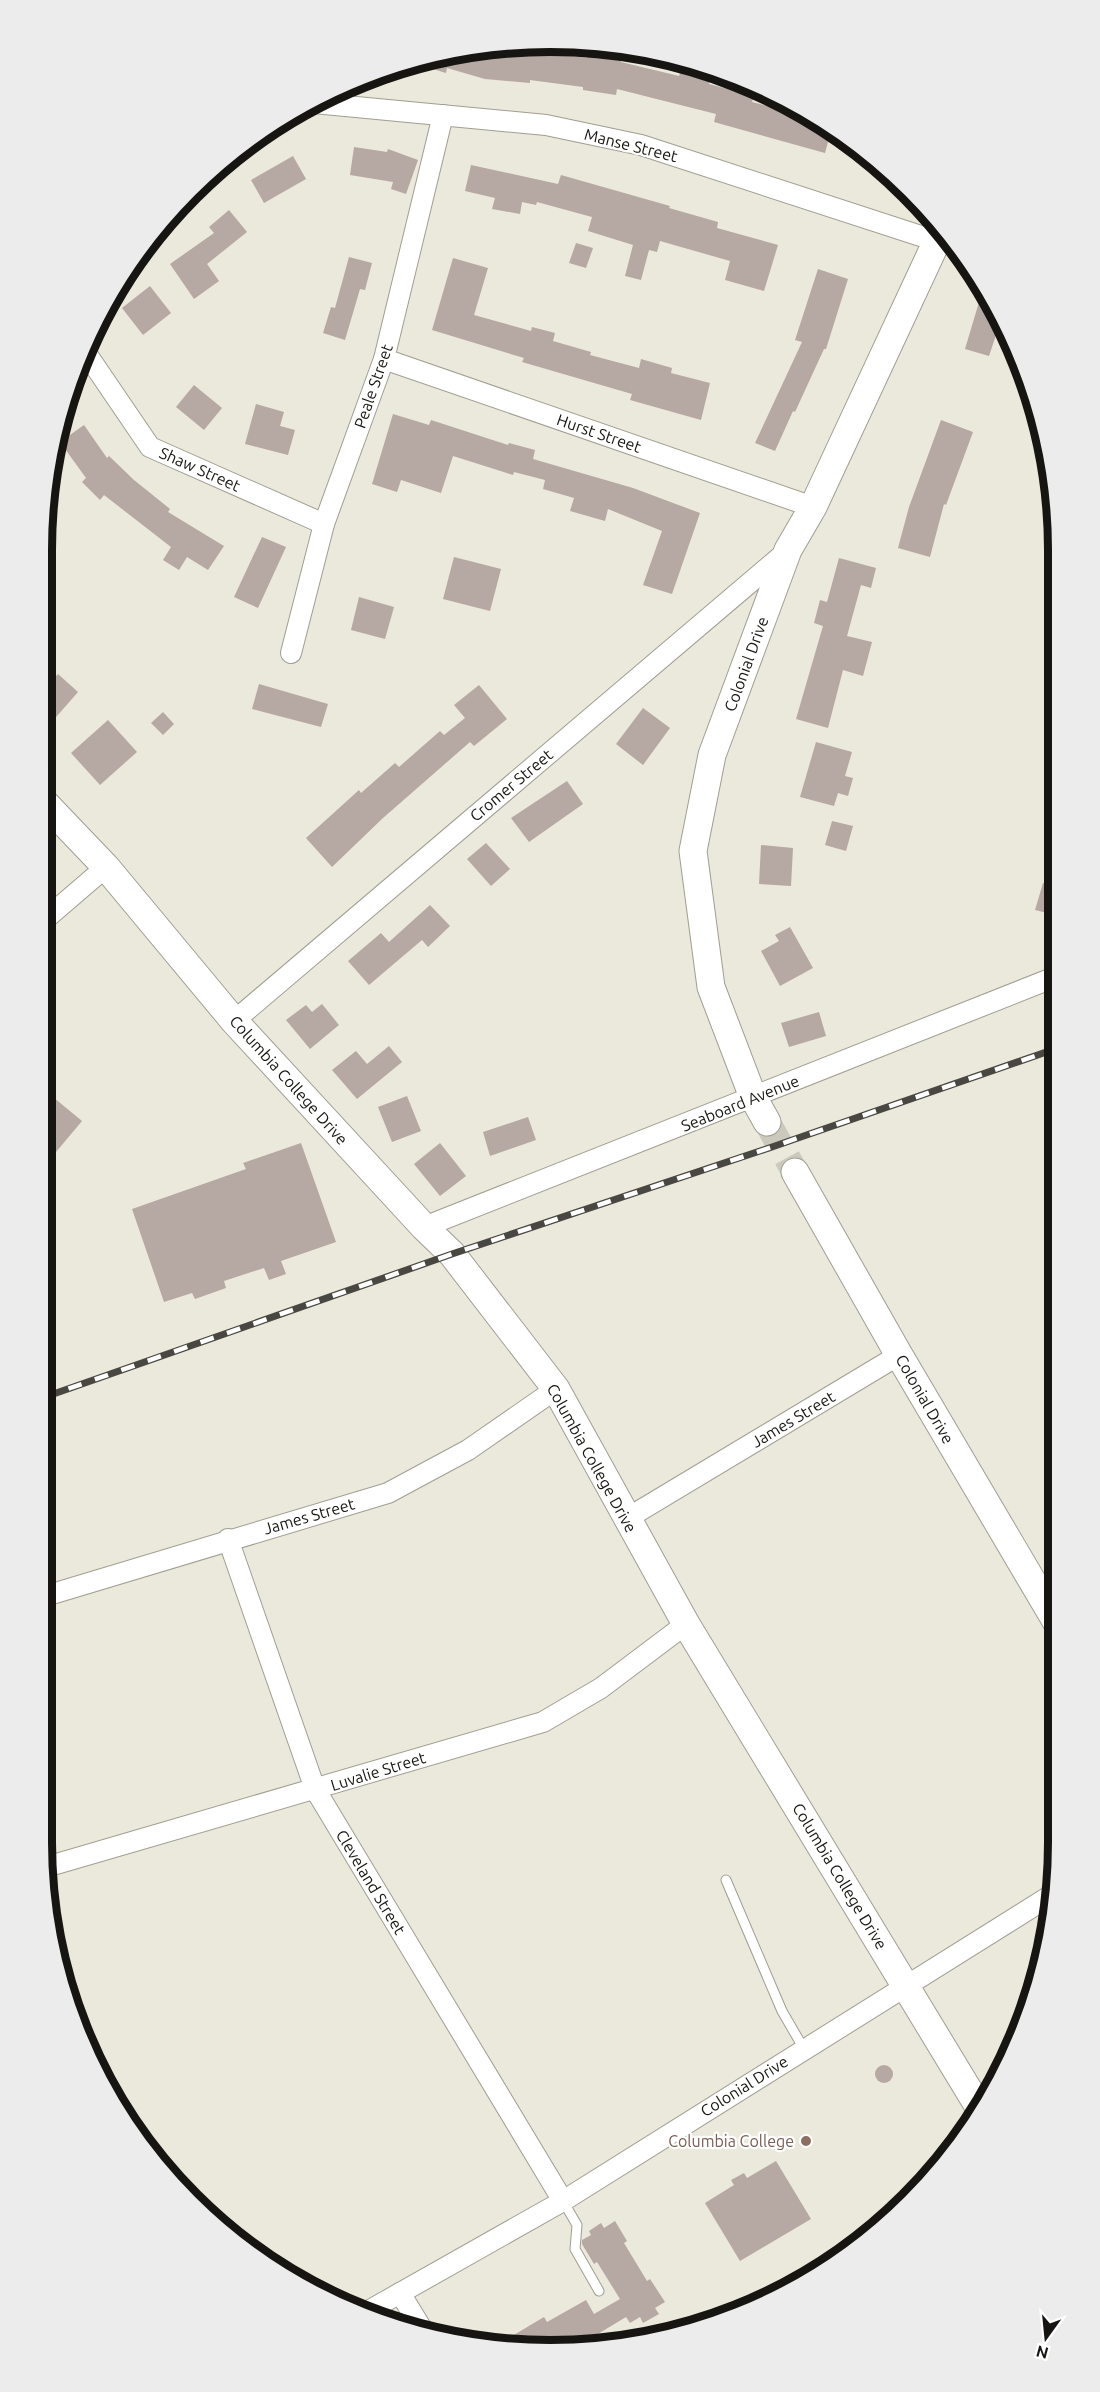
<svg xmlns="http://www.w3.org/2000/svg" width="1100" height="2392" viewBox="0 0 1100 2392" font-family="Ubuntu,sans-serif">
	<rect width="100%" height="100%" fill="#ebe9db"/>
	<!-- building -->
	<g fill="#b6a8a2">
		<polygon points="550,42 560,43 558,54 587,58 589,46 622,50 621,62 679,76 683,62 713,71 709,84 754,96 752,102 806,116 831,131 825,153 714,122 716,114 617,89 616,95 583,90 583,87 530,80 530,83 485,79 447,68 446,73 413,63 451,52 490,48 508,53 508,46"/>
		<polygon points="354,147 387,152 388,149 418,160 406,194 391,189 393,182 350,175"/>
		<polygon points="293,156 306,179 264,203 251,180"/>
		<polygon points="471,165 558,184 561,175 670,206 669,208 718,222 717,228 778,245 764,291 725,280 730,261 660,241 657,252 649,250 641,280 625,276 633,245 588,231 592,217 537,202 536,205 522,202 520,214 492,209 495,198 465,191"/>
		<polygon points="229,210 247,232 207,264 219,281 194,299 170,264 214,233 209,227"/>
		<polygon points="576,243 593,248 586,268 569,263"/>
		<polygon points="349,257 372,263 365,290 360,289 345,340 323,333 331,307 335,308"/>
		<polygon points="453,258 488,268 474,315 531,331 532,327 555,333 553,341 591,352 590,355 639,368 641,359 672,368 671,373 710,383 701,420 630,400 632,394 522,362 524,358 432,330"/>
		<polygon points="818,269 848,279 826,349 824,349 795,412 793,411 775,451 755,443 802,342 795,340"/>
		<polygon points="150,286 171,313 143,335 122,308"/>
		<polygon points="982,292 1008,336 997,332 989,356 965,349"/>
		<polygon points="194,385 222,408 204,430 176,407"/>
		<polygon points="256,404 284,412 280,426 295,430 288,455 245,444"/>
		<polygon points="393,414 429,425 431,420 508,445 509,443 535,450 533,459 633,488 700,513 672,594 643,585 662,531 608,509 605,521 570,511 574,498 543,489 545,480 514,472 513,475 453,456 441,493 401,480 397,492 372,484"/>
		<polygon points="941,420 973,432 946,505 944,504 930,557 898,548 909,507"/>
		<polygon points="84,425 107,458 109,456 134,480 170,509 168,512 224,546 208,570 187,557 179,570 163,560 171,547 104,495 100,500 82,482 86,478 60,442"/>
		<polygon points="262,537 286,547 258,608 234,597"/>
		<polygon points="454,557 501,569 490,611 443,599"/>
		<polygon points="839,558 876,568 871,588 861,585 847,636 872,642 863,676 843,670 828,728 796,719 823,626 814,623 820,600 827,602"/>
		<polygon points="359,597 394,607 385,639 351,630"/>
		<polygon points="42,672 51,681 58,674 78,692 50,724 42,717"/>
		<polygon points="259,684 328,704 321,727 252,709"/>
		<polygon points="479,685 507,719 474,746 470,742 383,818 332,867 306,838 359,790 361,793 395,763 399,767 440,731 444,735 465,718 454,705"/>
		<polygon points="643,708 670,728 643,765 616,744"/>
		<polygon points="163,712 174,724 163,735 151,723"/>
		<polygon points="108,720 137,752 100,785 71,753"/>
		<polygon points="816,742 852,752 845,776 853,778 848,796 838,793 834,806 800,797"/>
		<polygon points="567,781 583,804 529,842 511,818"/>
		<polygon points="832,821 853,826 846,851 825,845"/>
		<polygon points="486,843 510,869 491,886 467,859"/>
		<polygon points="761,845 793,848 791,886 759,884"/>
		<polygon points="1043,883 1055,886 1055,915 1035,910"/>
		<polygon points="430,905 450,926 428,947 422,940 369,985 348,961 381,933 389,942"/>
		<polygon points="790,927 813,968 780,986 761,951 779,941 775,935"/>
		<polygon points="322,1004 339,1025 310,1049 286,1020 306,1005 312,1012"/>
		<polygon points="819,1012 826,1036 789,1047 781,1023"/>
		<polygon points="389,1046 402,1062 357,1099 332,1070 356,1051 367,1064"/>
		<polygon points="42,1088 82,1121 56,1152 42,1140"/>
		<polygon points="407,1096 421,1131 392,1142 378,1107"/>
		<polygon points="528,1117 536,1140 490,1156 483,1132"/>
		<polygon points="301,1143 336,1242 281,1261 286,1274 269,1280 264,1268 224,1281 226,1288 195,1299 192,1293 164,1302 132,1209 246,1169 243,1163"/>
		<polygon points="440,1143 466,1176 440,1196 414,1164"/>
		<circle cx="884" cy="2074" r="9"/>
		<polygon points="776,2161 811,2219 740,2261 705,2203 734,2185 731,2180 744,2173 747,2178"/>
		<polygon points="615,2221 627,2241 624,2243 647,2281 650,2279 665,2302 655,2308 659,2314 643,2323 640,2317 630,2323 626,2317 583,2343 585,2346 550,2350 497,2345 544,2317 547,2322 586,2300 594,2314 620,2299 597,2262 594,2264 582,2244 582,2240 591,2235 589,2231 601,2223 604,2228"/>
	</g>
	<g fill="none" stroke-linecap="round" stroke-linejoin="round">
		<!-- secondary-tunnel -->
		<polyline stroke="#cbc9bd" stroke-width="27" stroke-dasharray="27 14" stroke-linecap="butt" points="767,1122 795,1172"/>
		<!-- lane casing -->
		<g stroke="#a19e91" stroke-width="11">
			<g id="lane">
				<polyline points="726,1880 782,2011 804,2049"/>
				<polyline points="563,2201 577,2225 575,2249 599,2291"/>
			</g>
		</g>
		<!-- street casing -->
		<g stroke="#a19e91" stroke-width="22">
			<g id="street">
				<polyline points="314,103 546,125 641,145 936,241"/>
				<polyline points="84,350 150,447 324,524"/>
				<polyline points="384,359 813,507"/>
				<polyline points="291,653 324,524 384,359 443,115"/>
				<polyline points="42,922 106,867"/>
				<polyline points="234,1021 786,552"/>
				<polyline points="424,1227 1055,977"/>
				<polyline points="626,1519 899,1355"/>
				<polyline points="228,1539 315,1789 563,2201"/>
				<polyline points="42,1597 388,1493 468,1450 556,1389"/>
				<polyline points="46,1867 543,1722 601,1688 686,1624"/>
				<polyline points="400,2293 422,2329"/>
				<polyline points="370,2310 563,2201 1053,1894"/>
			</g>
		</g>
		<!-- secondary casing -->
		<g stroke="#a19e91" stroke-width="29">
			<g id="secondary">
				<polyline points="42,800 106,867 234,1021 424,1227 452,1254 556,1389 686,1624 977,2104"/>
				<polyline points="767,1122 753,1097 711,987 693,851 712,755 788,550 813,507 942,230"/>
				<polyline points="795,1172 899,1355 1057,1623"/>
			</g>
		</g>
		<!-- lane -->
		<use href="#lane" stroke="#fff" stroke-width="9"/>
		<!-- street -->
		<use href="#street" stroke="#fff" stroke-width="20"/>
		<!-- secondary -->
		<use href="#secondary" stroke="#fff" stroke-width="27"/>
		<!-- rail casing -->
		<g stroke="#494741" stroke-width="7">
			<polyline id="rail" points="42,1398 452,1254 772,1147 1055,1049"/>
		</g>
		<!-- rail -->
		<use href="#rail" stroke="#fff" stroke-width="4.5" stroke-dasharray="14" stroke-linecap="butt"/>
	</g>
	<!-- markers -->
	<circle fill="#8d6e63" stroke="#fff" stroke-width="2" cx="806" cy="2141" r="6"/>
	<g text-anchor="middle" stroke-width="4.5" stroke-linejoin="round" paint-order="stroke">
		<!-- street labels -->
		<g font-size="16" fill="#161511" stroke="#fff">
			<text transform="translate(631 145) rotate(14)" y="6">Manse Street</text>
			<text transform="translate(373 386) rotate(-71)" y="6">Peale Street</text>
			<text transform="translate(599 433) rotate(19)" y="6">Hurst Street</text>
			<text transform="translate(200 469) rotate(24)" y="6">Shaw Street</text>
			<text transform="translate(746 664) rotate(-70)" y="6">Colonial Drive</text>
			<text transform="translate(511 785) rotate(-40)" y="6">Cromer Street</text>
			<text transform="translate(289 1080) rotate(48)" y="6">Columbia College Drive</text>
			<text transform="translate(740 1103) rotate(-22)" y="6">Seaboard Avenue</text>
			<text transform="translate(925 1399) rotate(60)" y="6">Colonial Drive</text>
			<text transform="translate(793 1419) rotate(-31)" y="6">James Street</text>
			<text transform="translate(592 1458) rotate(61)" y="6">Columbia College Drive</text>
			<text transform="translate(309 1516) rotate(-16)" y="6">James Street</text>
			<text transform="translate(378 1771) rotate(-17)" y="6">Luvalie Street</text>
			<text transform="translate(840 1876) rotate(59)" y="6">Columbia College Drive</text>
			<text transform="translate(371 1882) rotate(59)" y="6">Cleveland Street</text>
			<text transform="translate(744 2086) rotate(-32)" y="6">Colonial Drive</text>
		</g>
		<!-- education labels -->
		<g font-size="16" fill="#785e54" stroke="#fff" text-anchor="end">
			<text x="794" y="2147">Columbia College</text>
		</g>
	</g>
	<!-- crop -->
	<path d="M0 0H1100V2392H0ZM550 52H550A498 498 0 0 1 1048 550V1842A498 498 0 0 1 550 2340H550A498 498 0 0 1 52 1842V550A498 498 0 0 1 550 52Z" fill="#ececec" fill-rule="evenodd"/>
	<path fill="none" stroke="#161511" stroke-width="8" d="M550 52H550A498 498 0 0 1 1048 550V1842A498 498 0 0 1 550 2340H550A498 498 0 0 1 52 1842V550A498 498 0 0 1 550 52Z"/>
	<!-- north arrow -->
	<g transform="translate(1046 2338) rotate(195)" stroke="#ffffff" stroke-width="4.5" paint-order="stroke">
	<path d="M0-4.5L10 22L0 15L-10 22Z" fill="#161511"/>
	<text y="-9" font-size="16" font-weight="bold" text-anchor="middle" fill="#161511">N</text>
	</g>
</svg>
